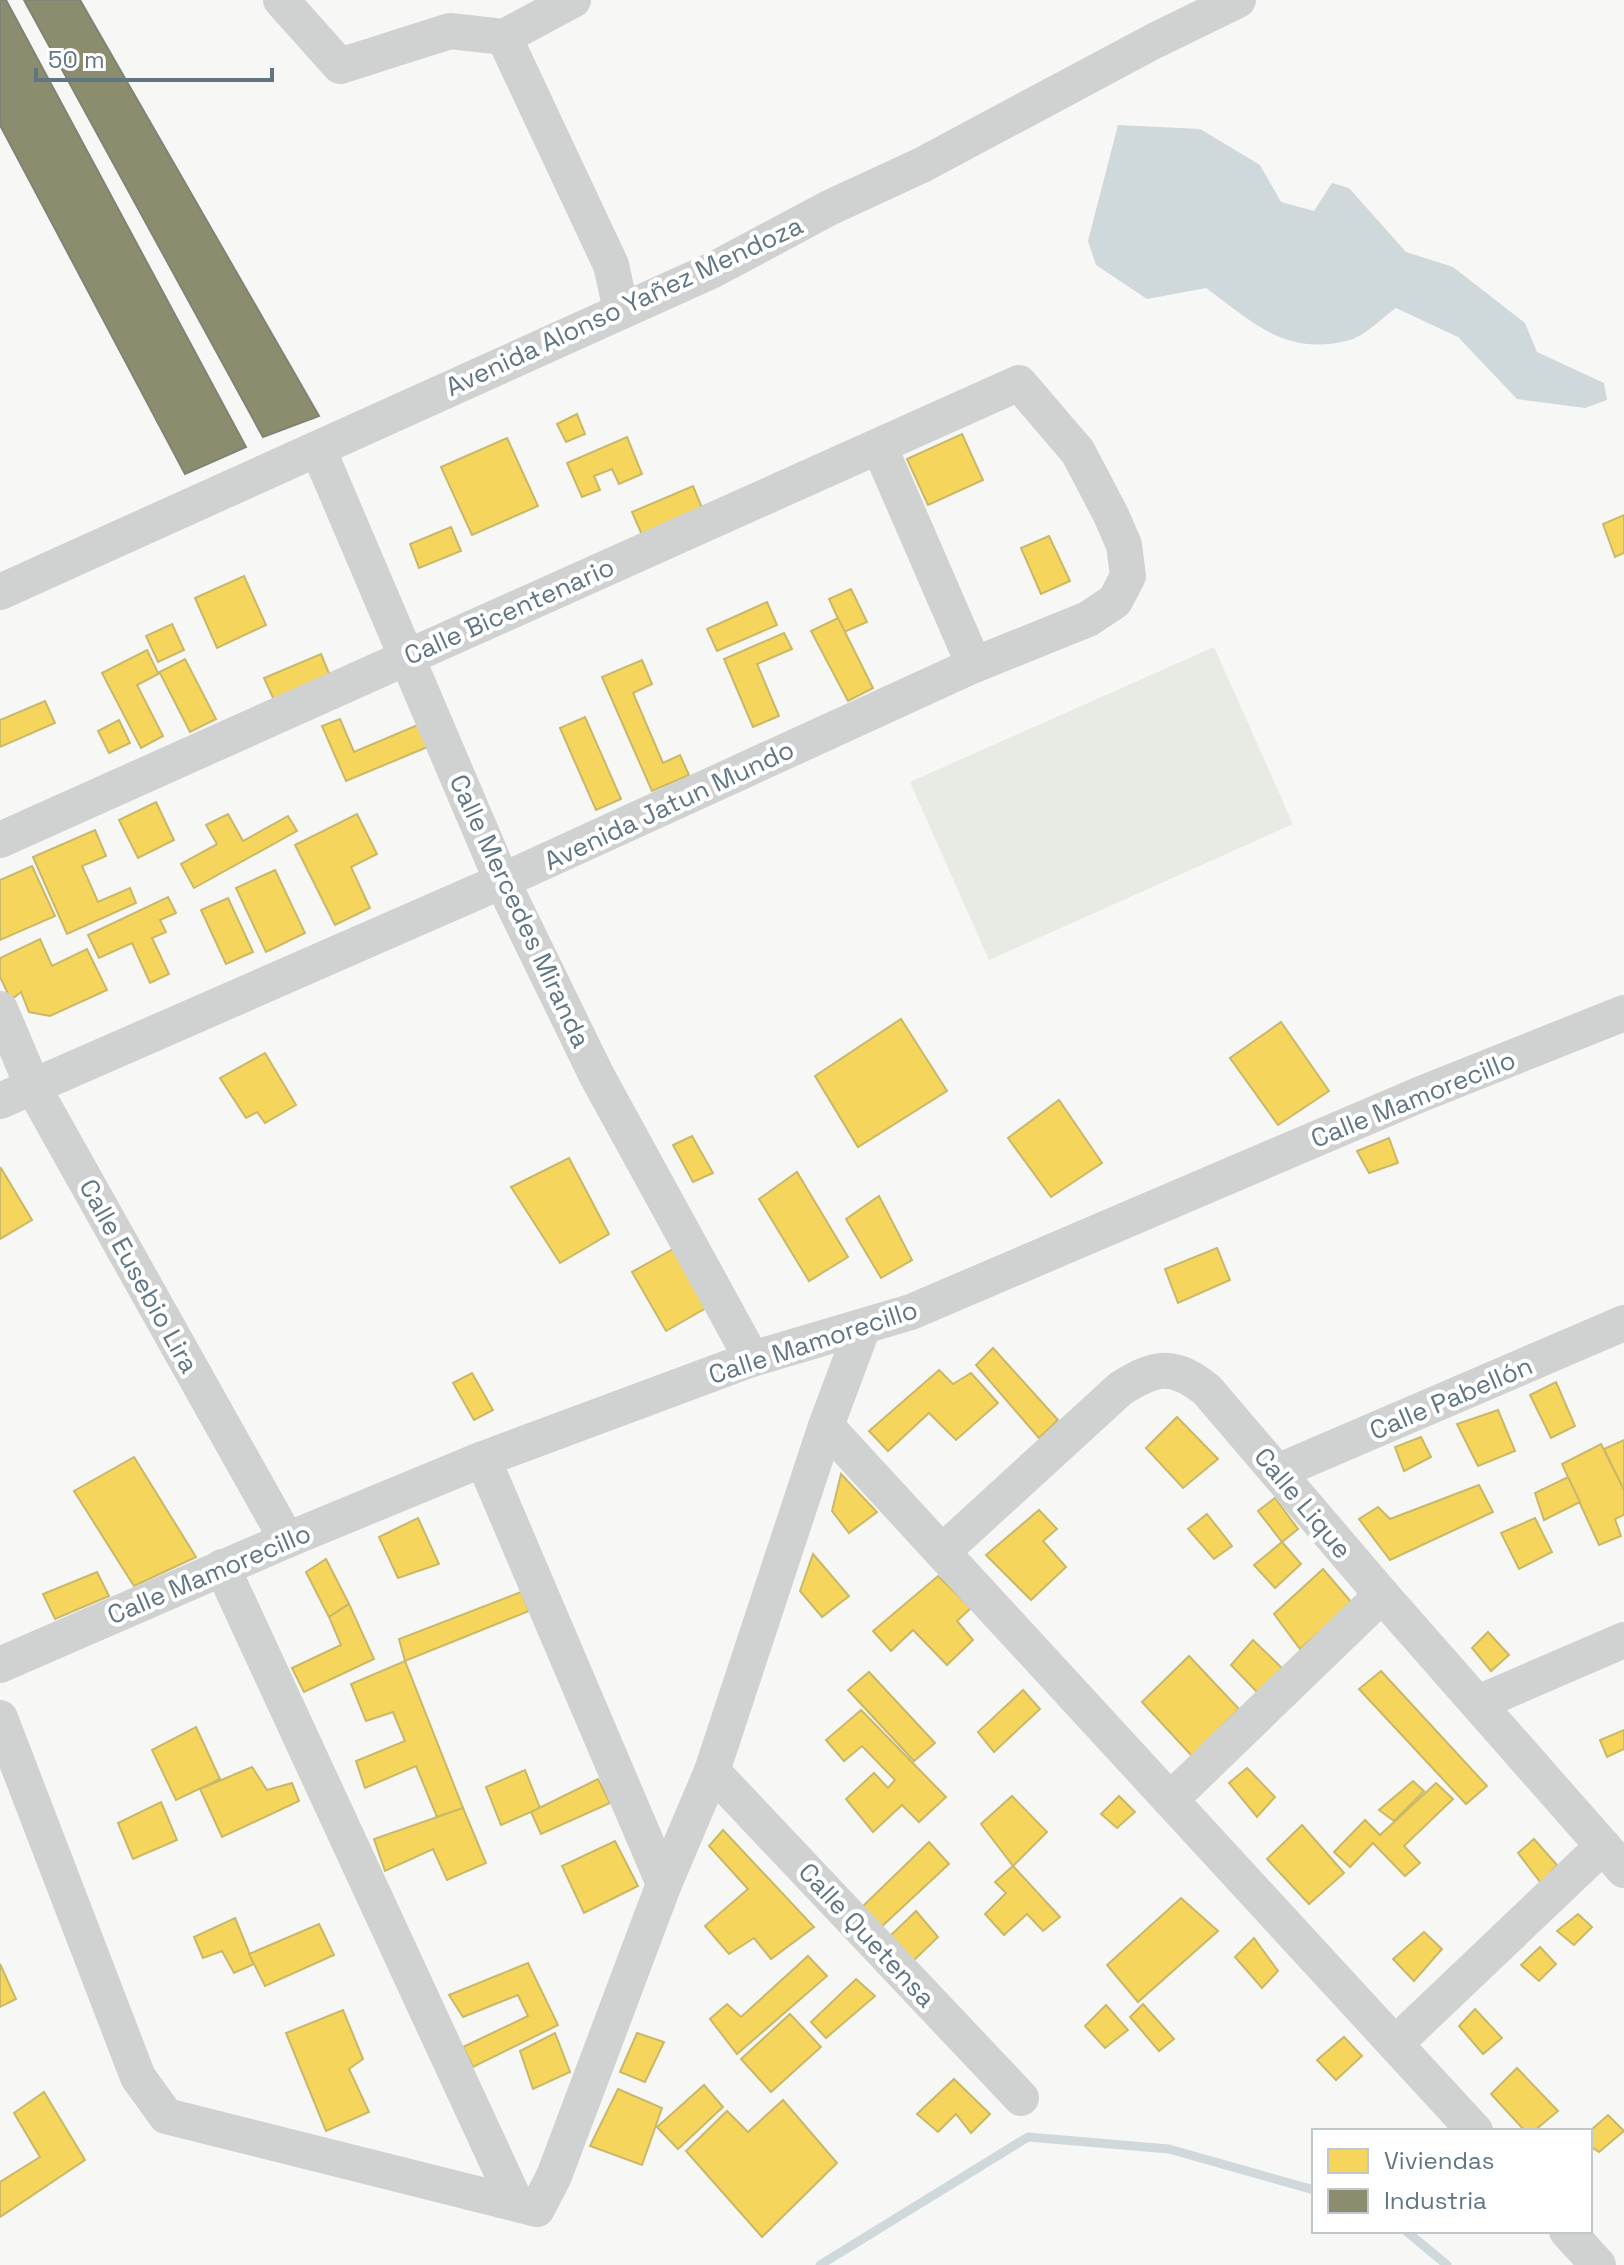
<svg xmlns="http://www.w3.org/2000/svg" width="1624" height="2265" viewBox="0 0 1624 2265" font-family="'Space Grotesk',sans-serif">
	<rect width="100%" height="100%" fill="#f7f7f6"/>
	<!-- green -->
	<polygon fill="#e7ebe4" points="1214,647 1293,824 989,960 910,782"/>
	<!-- water -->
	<path fill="#cfd8db" d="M1118 125 1200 129 1260 165 1281 202 1314 211 1332 183 1349 188 1406 252 1453 267 1525 323 1537 352 1604 383 1607 400 1585 408 1517 399 1458 337 1396 308C1383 317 1366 335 1350 340 1286 357 1254 323 1206 288L1147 299 1096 265 1088 241Z"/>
	<!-- homes -->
	<g fill="#f6d55c" stroke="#c9b868" stroke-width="2">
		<polygon points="577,414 585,434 566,442 557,424"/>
		<polygon points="962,434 983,480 928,505 907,459"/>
		<polygon points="627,437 642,474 619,484 612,469 594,476 600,490 582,497 567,463"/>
		<polygon points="507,438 538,506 472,535 441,467"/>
		<polygon points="693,486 702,508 642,535 632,512"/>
		<polygon points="1624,515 1624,553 1615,557 1603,524"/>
		<polygon points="451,527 461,551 419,568 410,544"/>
		<polygon points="1049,536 1070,581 1041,594 1021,548"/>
		<polygon points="244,576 266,625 217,648 195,598"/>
		<polygon points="851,589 867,622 844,632 829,599"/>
		<polygon points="767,602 777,625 717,651 707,629"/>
		<polygon points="838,618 873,688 848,701 811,631"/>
		<polygon points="172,624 184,650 158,662 146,636"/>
		<polygon points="784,633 792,649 757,664 779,716 753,727 724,659"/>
		<polygon points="147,650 158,673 185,659 216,719 190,732 160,673 137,685 163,736 141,748 102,673"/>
		<polygon points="321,654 330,676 274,700 264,678"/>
		<polygon points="642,660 652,684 633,693 663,763 680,755 689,775 652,791 602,677"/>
		<polygon points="45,701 55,723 0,747 0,720"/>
		<polygon points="585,717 621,799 596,810 560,728"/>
		<polygon points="340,719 354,752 420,724 430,746 346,781 322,726"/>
		<polygon points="119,720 130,743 109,753 98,731"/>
		<polygon points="156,802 174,840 138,858 119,820"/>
		<polygon points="228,814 243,841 288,816 297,831 194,888 181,864 217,844 206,825"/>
		<polygon points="357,814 377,854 351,867 370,908 335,925 295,845"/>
		<polygon points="95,830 106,856 82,866 98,902 130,888 136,903 67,934 33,857"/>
		<polygon points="32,866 55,916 0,940 0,880"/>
		<polygon points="275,870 305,933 266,952 236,888"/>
		<polygon points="168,897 176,913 160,920 166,932 152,938 169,974 150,983 132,943 99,958 88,935"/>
		<polygon points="228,898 253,952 226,964 201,910"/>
		<polygon points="40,939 52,966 87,949 107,990 50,1016 29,1012 21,992 11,1000 0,977 0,958"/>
		<polygon points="901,1019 947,1091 858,1147 815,1076"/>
		<polygon points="1281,1022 1329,1091 1278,1125 1230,1058"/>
		<polygon points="265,1053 296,1105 265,1123 257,1112 246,1118 220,1078"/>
		<polygon points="1059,1100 1102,1163 1051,1197 1008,1138"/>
		<polygon points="692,1136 713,1173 693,1182 673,1145"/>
		<polygon points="1389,1138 1398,1163 1369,1173 1357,1151"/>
		<polygon points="569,1158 609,1234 560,1263 511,1187"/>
		<polygon points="1,1168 32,1220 0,1239 0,1169"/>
		<polygon points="797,1172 848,1257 809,1281 759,1199"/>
		<polygon points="879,1196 912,1260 881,1278 846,1219"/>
		<polygon points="1217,1248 1230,1280 1178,1303 1165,1269"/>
		<polygon points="673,1249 708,1307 666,1331 632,1272"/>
		<polygon points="993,1348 1058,1420 1039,1438 976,1365"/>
		<polygon points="939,1370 953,1384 971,1373 998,1403 956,1440 929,1413 888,1451 869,1431"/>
		<polygon points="472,1373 493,1410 474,1420 453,1383"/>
		<polygon points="1556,1382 1575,1426 1551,1438 1530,1395"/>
		<polygon points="1498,1410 1515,1451 1478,1466 1457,1424"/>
		<polygon points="1177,1417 1218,1459 1183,1488 1146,1448"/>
		<polygon points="1421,1437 1431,1457 1404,1471 1395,1447"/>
		<polygon points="1624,1440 1624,1491 1604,1449"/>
		<polygon points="1601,1444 1624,1490 1624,1515 1615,1519 1621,1536 1599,1545 1562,1464"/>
		<polygon points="134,1457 196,1557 134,1586 74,1491"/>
		<polygon points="841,1474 877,1512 849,1533 832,1511"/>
		<polygon points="1568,1477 1580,1502 1544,1520 1535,1493"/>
		<polygon points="1479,1485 1493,1512 1390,1560 1359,1519 1378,1507 1390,1519"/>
		<polygon points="1275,1498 1298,1529 1282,1542 1258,1511"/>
		<polygon points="1039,1510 1057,1529 1043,1541 1066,1567 1031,1600 986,1555"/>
		<polygon points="1207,1514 1232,1546 1214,1559 1188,1529"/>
		<polygon points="418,1518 439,1564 398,1578 379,1537"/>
		<polygon points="1535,1518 1552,1552 1519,1569 1501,1533"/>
		<polygon points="1282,1542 1301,1564 1275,1588 1254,1565"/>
		<polygon points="813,1554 849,1596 822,1617 800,1591"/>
		<polygon points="326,1559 349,1604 329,1617 306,1572"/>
		<polygon points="1323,1569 1352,1603 1300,1649 1274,1614"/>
		<polygon points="97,1572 109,1596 55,1619 43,1594"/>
		<polygon points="938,1576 971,1608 957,1621 973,1640 947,1665 913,1630 891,1651 873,1631"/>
		<polygon points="521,1592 529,1611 405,1661 399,1639"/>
		<polygon points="349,1604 374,1659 304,1692 292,1668 341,1645 329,1617"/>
		<polygon points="1488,1632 1509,1655 1491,1671 1472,1648"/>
		<polygon points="1253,1640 1282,1668 1258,1693 1231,1665"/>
		<polygon points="1189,1656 1239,1709 1192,1756 1142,1702"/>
		<polygon points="405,1661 463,1808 437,1817 416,1766 365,1788 356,1761 405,1741 393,1712 366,1721 351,1684"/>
		<polygon points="1381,1671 1487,1786 1466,1804 1359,1689"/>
		<polygon points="869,1672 935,1743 914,1761 848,1690"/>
		<polygon points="1023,1690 1040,1709 994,1752 978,1732"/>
		<polygon points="861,1710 946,1797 919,1822 902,1805 873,1832 846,1799 874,1773 888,1788 895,1780 862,1746 844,1761 826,1740"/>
		<polygon points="196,1727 220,1779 176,1800 152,1750"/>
		<polygon points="1624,1730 1624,1749 1607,1757 1600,1740"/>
		<polygon points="252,1767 267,1790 292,1783 299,1801 222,1837 200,1789"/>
		<polygon points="1247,1768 1275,1797 1257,1817 1229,1783"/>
		<polygon points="525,1770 540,1808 501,1825 486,1787"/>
		<polygon points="598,1779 610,1803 541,1834 531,1812"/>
		<polygon points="1413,1781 1424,1791 1394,1821 1379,1810"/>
		<polygon points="1436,1783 1453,1799 1404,1846 1420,1863 1405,1876 1373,1843 1350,1867 1334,1852 1365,1820 1380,1835"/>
		<polygon points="1012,1796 1047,1832 1013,1866 981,1824"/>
		<polygon points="1119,1796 1135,1812 1117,1828 1101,1814"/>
		<polygon points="161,1802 177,1840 133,1859 118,1823"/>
		<polygon points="463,1808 486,1863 447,1880 433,1849 385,1871 374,1839"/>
		<polygon points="1302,1825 1344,1873 1309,1904 1267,1859"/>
		<polygon points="723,1830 814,1927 771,1959 754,1938 729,1954 705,1926 748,1889 709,1846"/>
		<polygon points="1534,1839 1557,1865 1541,1883 1518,1853"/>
		<polygon points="615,1841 638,1886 584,1913 562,1866"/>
		<polygon points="929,1842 949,1864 879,1929 861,1908"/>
		<polygon points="1013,1866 1060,1917 1043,1931 1027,1914 1004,1935 985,1914 1006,1893 995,1882"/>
		<polygon points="1181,1898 1218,1931 1138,2002 1107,1965"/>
		<polygon points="916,1911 938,1937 910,1964 888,1938"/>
		<polygon points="1578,1914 1592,1927 1574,1945 1557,1931"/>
		<polygon points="235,1918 254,1964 234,1973 222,1951 203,1958 194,1937"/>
		<polygon points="319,1924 334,1955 265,1986 249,1954"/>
		<polygon points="1424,1932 1442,1949 1414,1981 1393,1959"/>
		<polygon points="1254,1938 1278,1971 1262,1988 1235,1957"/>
		<polygon points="1540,1947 1556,1964 1539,1981 1521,1965"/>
		<polygon points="808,1956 827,1976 737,2054 710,2019 727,2004 741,2017"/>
		<polygon points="528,1963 558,2025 473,2067 463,2047 528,2016 518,1995 463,2017 449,1995"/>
		<polygon points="0,1964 16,1999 0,2007"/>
		<polygon points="856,1979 875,1996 826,2038 811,2022"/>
		<polygon points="1143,2004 1174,2039 1159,2051 1130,2017"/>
		<polygon points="1106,2005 1128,2030 1105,2048 1085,2026"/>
		<polygon points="1475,2009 1502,2038 1483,2054 1459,2026"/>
		<polygon points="343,2010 363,2059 349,2069 369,2112 326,2131 286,2033"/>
		<polygon points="790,2014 821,2047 771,2092 741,2059"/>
		<polygon points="555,2033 570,2072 533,2089 520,2051"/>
		<polygon points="637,2033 664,2042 645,2082 620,2072"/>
		<polygon points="1344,2037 1362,2056 1336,2080 1317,2060"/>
		<polygon points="1517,2068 1558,2111 1534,2131 1525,2131 1491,2094"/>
		<polygon points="954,2079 990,2114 971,2133 956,2114 938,2132 917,2114"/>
		<polygon points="704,2085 723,2107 678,2149 657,2127"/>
		<polygon points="618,2089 662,2108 642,2165 590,2146"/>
		<polygon points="44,2092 85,2160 0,2217 0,2182 40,2157 14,2113"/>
		<polygon points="783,2100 837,2163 762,2237 686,2151 727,2111 748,2132"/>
		<polygon points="1608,2115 1624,2131 1599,2152 1590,2146 1590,2131"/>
	</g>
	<!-- industry -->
	<g fill="#8c8c6e" stroke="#7f8574" stroke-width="2">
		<polygon points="0,0 6,0 246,447 185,474 0,125"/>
		<polygon points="24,0 80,0 319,416 263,437"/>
	</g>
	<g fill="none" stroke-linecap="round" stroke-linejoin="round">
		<!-- stream -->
		<g stroke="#cfd8db" stroke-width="9">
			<polyline points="1406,2231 1447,2265"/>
			<polyline points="820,2265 1028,2137 1169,2149 1314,2190"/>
		</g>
		<!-- minor -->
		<g stroke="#d0d1d1" stroke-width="36">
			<polyline points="281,0 340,66 450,31 504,37 573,0"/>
			<polyline points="504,37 611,265 621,310"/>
			<polyline points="879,446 974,665"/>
			<polyline points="318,449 502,881 597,1076 752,1359"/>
			<polyline points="0,592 713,270 829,208 922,165 1154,41 1238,0"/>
			<polyline points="0,840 1019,383 1078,452 1111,515 1124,545 1128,576 1115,601 1088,619 974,665 502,881 0,1101"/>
			<polyline points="0,1009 33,1087 287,1540"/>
			<polyline points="826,1426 1475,2131"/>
			<polyline points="483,1459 664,1884"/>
			<polyline points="1277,1472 1624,1323"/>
			<path d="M942 1552 1120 1389C1156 1366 1173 1363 1207 1390L1382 1595 1624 1870"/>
			<polyline points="222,1567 516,2203"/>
			<polyline points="0,1665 287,1540 483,1459 752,1359 911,1312 1421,1094 1624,1013"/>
			<polyline points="1478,1703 1624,1640"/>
			<polyline points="0,1718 138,2077 166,2116 537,2209 554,2176 664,1884 712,1771 826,1426 863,1327"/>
			<polyline points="712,1771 1021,2098"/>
			<polyline points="1170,1800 1382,1595"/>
			<polyline points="1395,2044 1603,1846"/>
			<polyline points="1567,2231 1598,2265"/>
		</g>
	</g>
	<g text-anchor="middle" stroke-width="8" stroke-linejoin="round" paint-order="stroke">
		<!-- street labels -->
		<g font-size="26" fill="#607683" stroke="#fff">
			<text transform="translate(624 306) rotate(-25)" y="9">Avenida Alonso Yañez Mendoza</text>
			<text transform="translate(509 611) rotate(-24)" y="9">Calle Bicentenario</text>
			<text transform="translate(669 805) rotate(-25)" y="9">Avenida Jatun Mundo</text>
			<text transform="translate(520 911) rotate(65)" y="9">Calle Mercedes Miranda</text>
			<text transform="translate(1413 1099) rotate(-22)" y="9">Calle Mamorecillo</text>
			<text transform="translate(139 1276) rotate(61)" y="9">Calle Eusebio Lira</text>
			<text transform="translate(813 1342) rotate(-18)" y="9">Calle Mamorecillo</text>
			<text transform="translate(1451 1398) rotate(-23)" y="9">Calle Pabellón</text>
			<text transform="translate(1303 1503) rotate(50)" y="9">Calle Lique</text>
			<text transform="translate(209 1574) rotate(-23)" y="9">Calle Mamorecillo</text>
			<text transform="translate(867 1935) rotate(47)" y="9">Calle Quetensa</text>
		</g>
	</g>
	<!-- legend -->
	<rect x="1312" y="2129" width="280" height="104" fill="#ffffff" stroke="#bfc8cd" stroke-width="2"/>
	<rect x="1328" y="2149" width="40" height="24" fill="#f6d55c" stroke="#bfc8cd" stroke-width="2"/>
	<text x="1384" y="2169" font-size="24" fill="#607683">Viviendas</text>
	<rect x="1328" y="2189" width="40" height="24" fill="#8c8c6e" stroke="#bfc8cd" stroke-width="2"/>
	<text x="1384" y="2209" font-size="24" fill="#607683">Industria</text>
	<!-- scale -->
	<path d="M36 68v12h236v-12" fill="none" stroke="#607683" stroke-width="4"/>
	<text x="48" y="68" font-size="24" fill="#607683" stroke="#ffffff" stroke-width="6" paint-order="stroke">50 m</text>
</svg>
